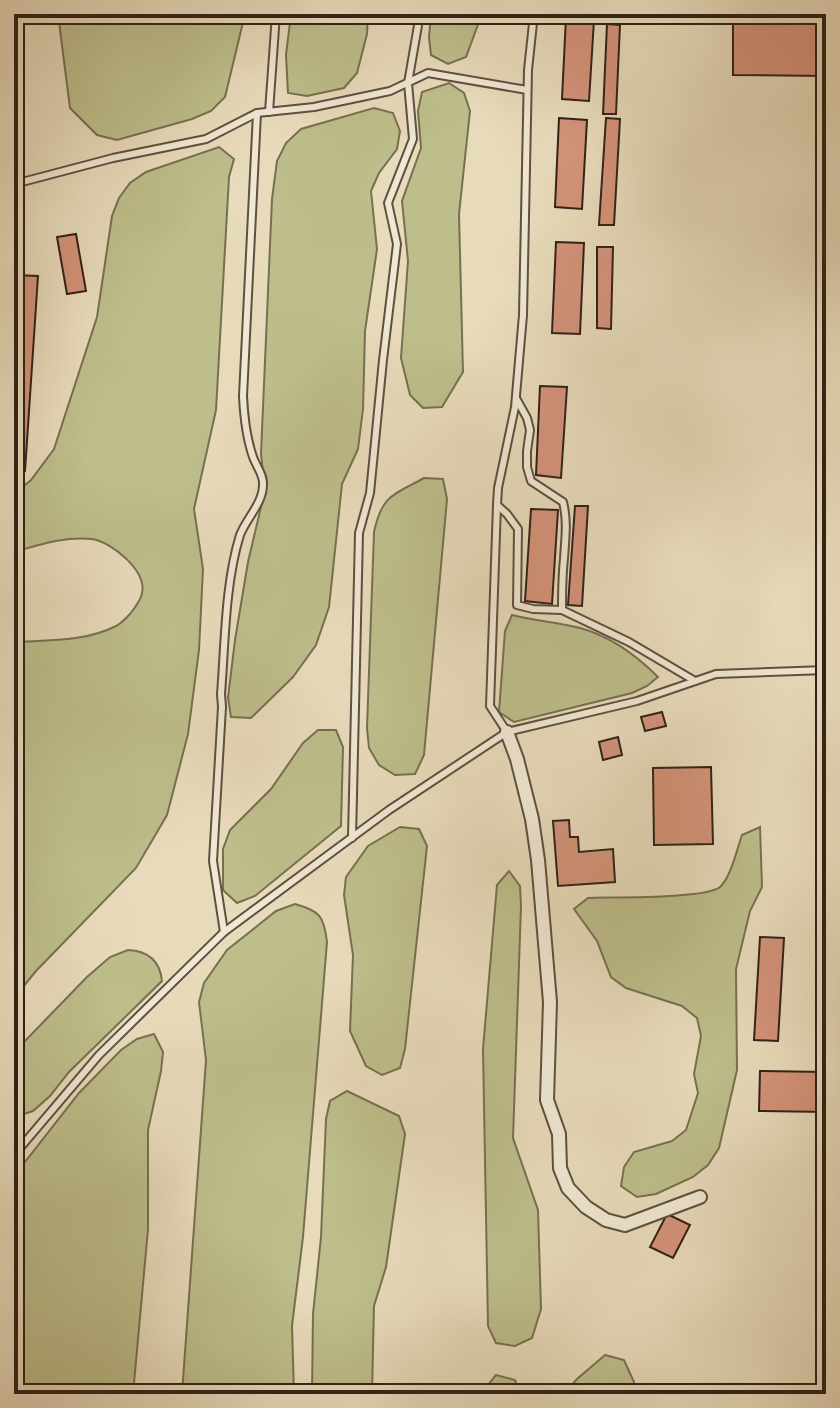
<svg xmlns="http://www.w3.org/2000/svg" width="840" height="1408" viewBox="0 0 840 1408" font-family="'EB Garamond',serif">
	<rect width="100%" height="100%" fill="#e8dbbb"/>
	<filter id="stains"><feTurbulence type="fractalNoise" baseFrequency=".0025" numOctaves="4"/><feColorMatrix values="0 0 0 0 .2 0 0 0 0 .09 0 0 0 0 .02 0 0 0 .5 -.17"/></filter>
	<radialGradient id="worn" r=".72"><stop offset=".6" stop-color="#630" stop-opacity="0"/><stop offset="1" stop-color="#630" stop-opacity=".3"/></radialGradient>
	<!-- green -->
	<g fill="#bdbe8b" stroke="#767051" stroke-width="2">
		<polygon points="58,14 245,14 225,97 211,111 192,119 117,140 97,135 70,108"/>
		<polygon points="291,14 368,14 367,34 357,73 344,88 307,96 288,93 286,55"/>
		<polygon points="431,14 480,14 480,19 466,57 448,64 431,55 429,37"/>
		<polygon points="449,83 464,93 470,111 459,214 463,372 442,407 423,408 410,395 401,358 408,261 402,201 421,148 418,111 422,92"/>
		<polygon points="374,108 393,113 400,131 397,149 379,173 371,191 377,249 365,331 363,409 358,449 342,484 329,607 316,645 293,677 251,718 231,717 228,698 235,640 248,562 265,490 261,454 272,199 277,161 286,143 301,129"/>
		<path d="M219 147 234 159 229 177 216 410 194 509 203 569 199 650 188 734 167 815 136 868 36 971 14 998V642C48 640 85 642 116 626 122 623 125 619 130 614 134 609 141 600 142 593 147 571 112 542 92 539 65 536 39 545 14 552V494L31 480 54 449 97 317 112 216 119 198 130 183 146 172Z"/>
		<path d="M424 478 443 479 447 499 424 755 415 774 395 775 379 765 369 748 367 728 374 532C382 495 393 495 424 478Z"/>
		<path d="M512 615C535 621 557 622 580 628 610 636 636 655 658 677L647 686 632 693 514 722 499 712 505 631Z"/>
		<polygon points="318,730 336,730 343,747 341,826 255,896 237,903 223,890 223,849 230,830 271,789 303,743"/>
		<polygon points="400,827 419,829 427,846 405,1049 400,1068 382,1075 366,1066 350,1031 353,955 344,895 346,877 368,846"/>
		<path d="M760 827 762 887 750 911 736 969 737 1070 719 1148 708 1165 693 1177 656 1194 637 1197 621 1186 624 1167 634 1152 672 1141 686 1130 698 1093 694 1074 701 1036 697 1018 682 1006 626 988 611 977 597 941 574 909 588 898C612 897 705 899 720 887 731 877 737 849 742 835Z"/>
		<polygon points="509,871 520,886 521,906 513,1138 538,1210 541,1309 532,1338 515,1346 496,1343 488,1326 483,1049 497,885"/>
		<path d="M295 904C320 911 324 916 327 942L303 1237 292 1326 294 1394H182L206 1060 199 1002 204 983 227 950 276 911Z"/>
		<path d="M128 950C149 951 160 961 162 981L69 1072 50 1096 33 1111 24 1114H14V1059L21 1045 87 977 110 957Z"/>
		<polygon points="154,1034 163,1052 161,1071 148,1130 148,1229 133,1394 14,1394 14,1176 79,1093 121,1050 137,1039"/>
		<polygon points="347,1091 399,1116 405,1134 386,1267 374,1306 372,1394 312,1394 313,1314 321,1237 326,1119 330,1101"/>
		<polygon points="605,1355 624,1360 634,1382 635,1394 564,1394 577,1379"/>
		<polygon points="496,1375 515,1380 521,1394 481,1394"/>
	</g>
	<!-- building -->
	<g fill="#d4937a" stroke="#302117" stroke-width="2">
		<polygon points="566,17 594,20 589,101 562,99"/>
		<polygon points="733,23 826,24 826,76 733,75"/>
		<polygon points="607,24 620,25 616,114 603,114"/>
		<polygon points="559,118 587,120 582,209 555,207"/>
		<polygon points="606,118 620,119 614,225 599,225"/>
		<polygon points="76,234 86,291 67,294 57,237"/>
		<polygon points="556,242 584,243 580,334 552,333"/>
		<polygon points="597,247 613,247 611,329 597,328"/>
		<polygon points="14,275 38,276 25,471 14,470"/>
		<polygon points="540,386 567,387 561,478 536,475"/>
		<polygon points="575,506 588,506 582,606 568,605"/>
		<polygon points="531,509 558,510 552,604 525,601"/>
		<polygon points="662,712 666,726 645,731 641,717"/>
		<polygon points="618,737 622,755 603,760 599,742"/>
		<polygon points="711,767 713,844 654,845 653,768"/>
		<polygon points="569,820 570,837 578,837 579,852 613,849 615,882 558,886 553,821"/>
		<polygon points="760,937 784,938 778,1041 754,1040"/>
		<polygon points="760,1071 826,1072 826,1112 759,1111"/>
		<polygon points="667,1214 690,1225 673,1258 650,1247"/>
	</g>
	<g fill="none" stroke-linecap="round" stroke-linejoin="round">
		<!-- lane casing -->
		<g stroke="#5e5040" stroke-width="10">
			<g id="lane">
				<polyline points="269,112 276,14"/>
				<polyline points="14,197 22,182 113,158 206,139 257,113 314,107 390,91 428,73 527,90"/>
				<path d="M517 400 527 418 530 430 527 451V467L531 481 563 502C568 522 565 540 564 559 562 576 562 593 562 610L629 642 695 681"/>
				<polyline points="497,505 507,514 518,529 517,605 533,609 562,610"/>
				<polyline points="507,732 490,706 497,505 498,488 515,407 523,315 528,70 534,14"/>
				<polyline points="352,838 359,533 370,493 383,360 397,244 388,203 413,139 408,83 420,14"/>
				<path d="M224 932 213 861 222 707 221 694C225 644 225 583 240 535 246 519 263 503 263 485 264 475 256 466 253 457 246 437 244 417 243 396L257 113"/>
				<polyline points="14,1155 99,1055 224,932 389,810 507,732 637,701 716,674 826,670"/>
			</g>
		</g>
		<!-- street casing -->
		<g stroke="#5e5040" stroke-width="16">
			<polyline id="street" points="507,732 517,759 532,819 538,860 550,1002 547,1100 559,1134 560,1168 568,1188 586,1207 606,1220 625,1225 700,1197"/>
		</g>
		<!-- lane -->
		<use href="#lane" stroke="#f0e8d3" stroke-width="6"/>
		<!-- street -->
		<use href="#street" stroke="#f0e8d3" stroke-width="12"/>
	</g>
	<!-- margin -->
	<rect width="840" height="1408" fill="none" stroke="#e8dbbb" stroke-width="48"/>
	<rect x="16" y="16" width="808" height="1376" fill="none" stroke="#302117" stroke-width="4"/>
	<rect x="24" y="24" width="792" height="1360" fill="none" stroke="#302117" stroke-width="2"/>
	<rect width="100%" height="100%" filter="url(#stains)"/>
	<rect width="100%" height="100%" fill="url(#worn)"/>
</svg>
